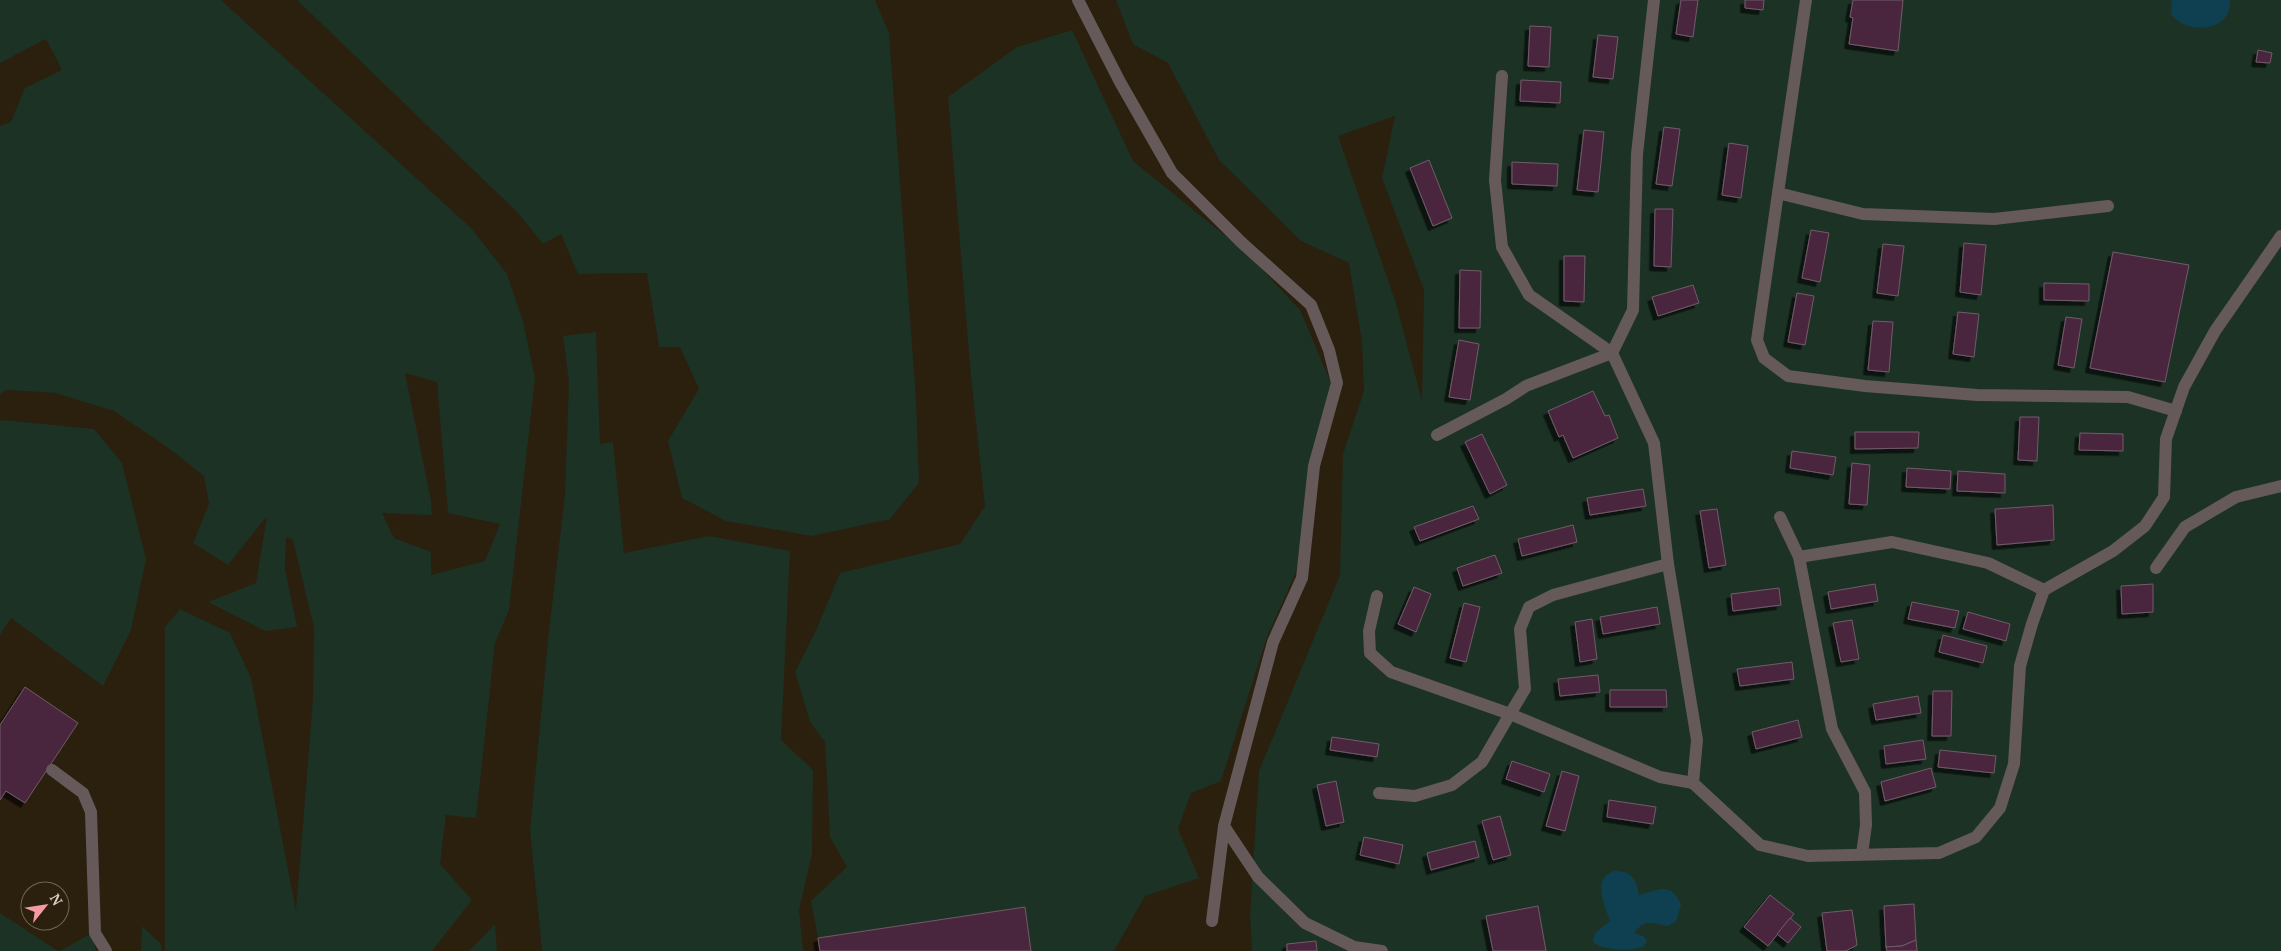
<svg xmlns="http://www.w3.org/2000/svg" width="2281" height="951" viewBox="0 0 2281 951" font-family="'PT Serif',serif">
	<defs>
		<filter id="shadow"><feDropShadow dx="-4.5" dy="4.5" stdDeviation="0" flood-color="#0009"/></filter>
	</defs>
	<rect width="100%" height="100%" fill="#2b1f0d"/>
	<!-- green -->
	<g fill="#1c3225" fill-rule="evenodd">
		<path d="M0 0H221L471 228 507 274 523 321 535 378 509 610 495 643 476 818 446 815 440 864 472 900 432 951H165V627L180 609 230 633 251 678 296 911 313 699 314 628 293 540 286 537 285 569 297 627 265 631 208 602 256 583 267 516 228 565 193 543 209 504 204 476 167 447 114 411 55 393 7 390 0 394V126L11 122 25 88 62 70 46 39 0 63ZM405 373 437 382 448 513 500 524 485 561 431 575V552L394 538 382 513 432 515 431 501Z"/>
		<polygon points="297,0 875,0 889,33 916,399 919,483 890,519 812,536 726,521 682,498 668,441 699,389 680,347 659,347 647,273 578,274 561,234 543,244 517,212"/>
		<path d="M1116 0H2281V951H1252L1250 915 1259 771 1340 575 1343 454 1364 391 1362 341 1349 263 1301 241 1219 160 1168 63 1133 44ZM1395 116 1382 178 1424 290 1422 401 1396 303 1338 136Z"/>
		<polygon points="1072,30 1133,161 1249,255 1300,310 1331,383 1296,572 1267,637 1221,781 1191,793 1178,829 1199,878 1145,896 1114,951 1031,951 1025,907 818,938 811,901 847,867 830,837 825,742 810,722 795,672 817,628 840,573 960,544 985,506 971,377 948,97 1017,47"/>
		<polygon points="596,332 600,444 613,442 624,553 709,536 790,551 781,740 813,770 812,854 799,910 803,951 542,951 530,831 548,640 565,494 569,382 563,336"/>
		<polygon points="4,420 94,429 122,463 146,559 131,630 103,686 11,618 0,635 0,421"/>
		<polygon points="0,913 58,951 0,951"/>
		<polygon points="495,924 497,951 469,951"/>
		<polygon points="142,926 161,944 161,951 141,951"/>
		<polygon points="92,933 96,951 60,951"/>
	</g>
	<!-- water -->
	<g fill="#0f4052">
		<path d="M2172 0H2230C2232 32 2187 36 2171 14Z"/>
		<path d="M1614 871C1632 871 1636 879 1639 895 1659 890 1671 881 1681 905L1676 921 1668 926C1653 923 1644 919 1634 933L1643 936 1647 941 1643 947C1627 951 1604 951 1593 942L1595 933 1610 921C1605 905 1591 879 1614 871Z"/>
	</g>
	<!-- building -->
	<g fill="#48273d" stroke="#725b69" filter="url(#shadow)">
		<polygon points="1681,0 1698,0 1693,37 1676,34"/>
		<polygon points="1745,0 1764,0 1763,10 1745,8"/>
		<polygon points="1853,0 1903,0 1898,51 1849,44 1853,18 1850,17"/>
		<polygon points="1530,26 1551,27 1549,67 1528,66"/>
		<polygon points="1598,35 1618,37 1613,79 1593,77"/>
		<polygon points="2258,50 2272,53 2270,63 2256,62"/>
		<polygon points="1521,80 1561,82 1560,103 1520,101"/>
		<polygon points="1664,127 1680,129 1672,186 1656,184"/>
		<polygon points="1584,130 1604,132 1598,192 1577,190"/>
		<polygon points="1729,143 1748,146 1741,198 1722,195"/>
		<polygon points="1429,160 1452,218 1433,226 1410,168"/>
		<polygon points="1512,162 1558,164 1557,186 1512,184"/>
		<polygon points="1655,209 1673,209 1671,267 1654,266"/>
		<polygon points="1811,230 1829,233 1820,282 1802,278"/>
		<polygon points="1964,243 1986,245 1981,295 1960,292"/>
		<polygon points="1883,244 1904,246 1898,296 1877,293"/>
		<polygon points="2113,252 2189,265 2165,382 2090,368"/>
		<polygon points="1564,256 1585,256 1584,302 1564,301"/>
		<polygon points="1460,270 1481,271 1480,328 1459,328"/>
		<polygon points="2044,283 2089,284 2089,301 2044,300"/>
		<polygon points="1693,285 1699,303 1658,316 1652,297"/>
		<polygon points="1797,293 1814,296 1805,345 1788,342"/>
		<polygon points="1958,312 1979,314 1974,357 1953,354"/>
		<polygon points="2066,317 2082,319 2074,368 2058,365"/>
		<polygon points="1873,321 1893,322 1889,372 1868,370"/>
		<polygon points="1459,340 1479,344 1470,400 1449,397"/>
		<polygon points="1593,391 1605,416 1609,415 1618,438 1573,458 1563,435 1559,437 1548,411"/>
		<polygon points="2020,417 2039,417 2037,461 2018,460"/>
		<polygon points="1855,432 1919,432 1918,448 1855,449"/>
		<polygon points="2080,433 2123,434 2123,451 2079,450"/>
		<polygon points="1482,434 1507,485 1490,494 1465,442"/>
		<polygon points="1792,451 1836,457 1833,475 1790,468"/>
		<polygon points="1852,463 1870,465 1867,505 1849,504"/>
		<polygon points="1907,468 1951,471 1950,489 1906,487"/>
		<polygon points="1958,471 2005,474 2005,493 1957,491"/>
		<polygon points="1643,489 1646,506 1590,515 1587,498"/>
		<polygon points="2053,505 2054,540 1997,545 1995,509"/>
		<polygon points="1473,506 1479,519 1420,541 1414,527"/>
		<polygon points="1717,509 1726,565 1709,568 1700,511"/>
		<polygon points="1573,525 1577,542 1522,556 1518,539"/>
		<polygon points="1495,555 1502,573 1463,586 1457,568"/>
		<polygon points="1875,584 1878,601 1831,609 1828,592"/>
		<polygon points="2153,584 2153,612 2122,614 2121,586"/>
		<polygon points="1414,587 1431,594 1416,632 1398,624"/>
		<polygon points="1779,588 1781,605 1733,611 1731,594"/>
		<polygon points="1912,602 1959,611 1955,628 1908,619"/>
		<polygon points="1464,603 1480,607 1466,662 1450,658"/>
		<polygon points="1657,607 1660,624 1603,634 1600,617"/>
		<polygon points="1968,612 2010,624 2006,641 1963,629"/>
		<polygon points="1592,619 1597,659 1580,662 1575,622"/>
		<polygon points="1852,620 1859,659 1841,662 1833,623"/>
		<polygon points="1943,635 1987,646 1983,663 1939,652"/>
		<polygon points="1792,662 1794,679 1740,686 1737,669"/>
		<polygon points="1598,675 1600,692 1560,696 1558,679"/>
		<polygon points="25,687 78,723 25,803 6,791 0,800 0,725"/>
		<polygon points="1610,690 1666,690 1667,707 1610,707"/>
		<polygon points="1933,691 1952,691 1951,736 1932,736"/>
		<polygon points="1918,696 1921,713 1876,720 1873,704"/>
		<polygon points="1798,720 1802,737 1756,749 1752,732"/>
		<polygon points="1332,737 1379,744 1377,757 1330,750"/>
		<polygon points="1923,740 1926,759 1886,764 1884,746"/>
		<polygon points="1940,750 1996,756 1994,773 1938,767"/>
		<polygon points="1512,761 1550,774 1544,792 1506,779"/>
		<polygon points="1931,768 1936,787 1885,801 1881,782"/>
		<polygon points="1562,771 1579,776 1565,831 1546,826"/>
		<polygon points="1336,781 1344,822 1326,826 1317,785"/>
		<polygon points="1609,800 1656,807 1653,824 1607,817"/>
		<polygon points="1500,816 1511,855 1493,860 1482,821"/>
		<polygon points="1364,837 1403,845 1399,864 1360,855"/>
		<polygon points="1475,841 1479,857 1431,870 1427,853"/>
		<polygon points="1770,895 1794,914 1768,946 1744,927"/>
		<polygon points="1914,904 1916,940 1902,946 1886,947 1884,906"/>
		<polygon points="1538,906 1546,951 1493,951 1486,916"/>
		<polygon points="1025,907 1031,951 820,951 818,938"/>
		<polygon points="1852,910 1857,945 1846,951 1827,951 1822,913"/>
		<polygon points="1790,918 1801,927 1788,943 1777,934"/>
		<polygon points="1916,940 1917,951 1887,951 1886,947 1902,946"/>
		<polygon points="1316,941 1317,951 1287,951 1287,944"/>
	</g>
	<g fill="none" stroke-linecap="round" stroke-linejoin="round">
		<!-- lane -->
		<g stroke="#655959" stroke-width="12">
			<polyline points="52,770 83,793 91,812 95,933 106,951"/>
			<polyline points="1212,921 1224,826"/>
		</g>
		<!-- street -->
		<g stroke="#655959" stroke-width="12">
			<polyline points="1078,0 1120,82 1172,173 1241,242 1311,305 1329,350 1337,383 1314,466 1302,578 1273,642 1224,826 1258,877 1305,923 1354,947 1382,951"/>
			<polyline points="1806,0 1778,193 1863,214 1994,219 2108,206"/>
			<polyline points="1502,76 1495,180 1502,247 1529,295 1612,353 1654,443 1668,564 1697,740 1693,783 1760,845 1808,856 1939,853 1976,837 2000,808 2014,764 2020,666 2032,624 2044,590"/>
			<polyline points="1778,193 1757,340 1764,358 1788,376 1865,386 1977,395 2128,397 2176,411"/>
			<polyline points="1437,435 1506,399 1526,386 1612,353 1633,310 1637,154 1654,0"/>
			<polyline points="1780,517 1799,557 1832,729 1865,792 1866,825 1862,854"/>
			<polyline points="1799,557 1892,542 1988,563 2044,590 2113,551 2145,526 2164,497 2166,439 2184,387 2215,331 2281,236"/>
			<polyline points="1668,564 1553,595 1529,607 1520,629 1525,689 1510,714 1660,777 1693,783"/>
			<polyline points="2156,568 2185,527 2236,497 2281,486"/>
			<polyline points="1377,596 1369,631 1370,653 1391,672 1510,714 1482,762 1452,785 1415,796 1379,793"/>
		</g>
	</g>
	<!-- north arrow -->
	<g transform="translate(45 906) rotate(60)"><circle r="24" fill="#2b1f0d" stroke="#706657"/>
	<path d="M0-4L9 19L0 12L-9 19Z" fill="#f49aa4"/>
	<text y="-8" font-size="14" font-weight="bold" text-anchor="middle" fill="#d8d1c5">N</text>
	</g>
</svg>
